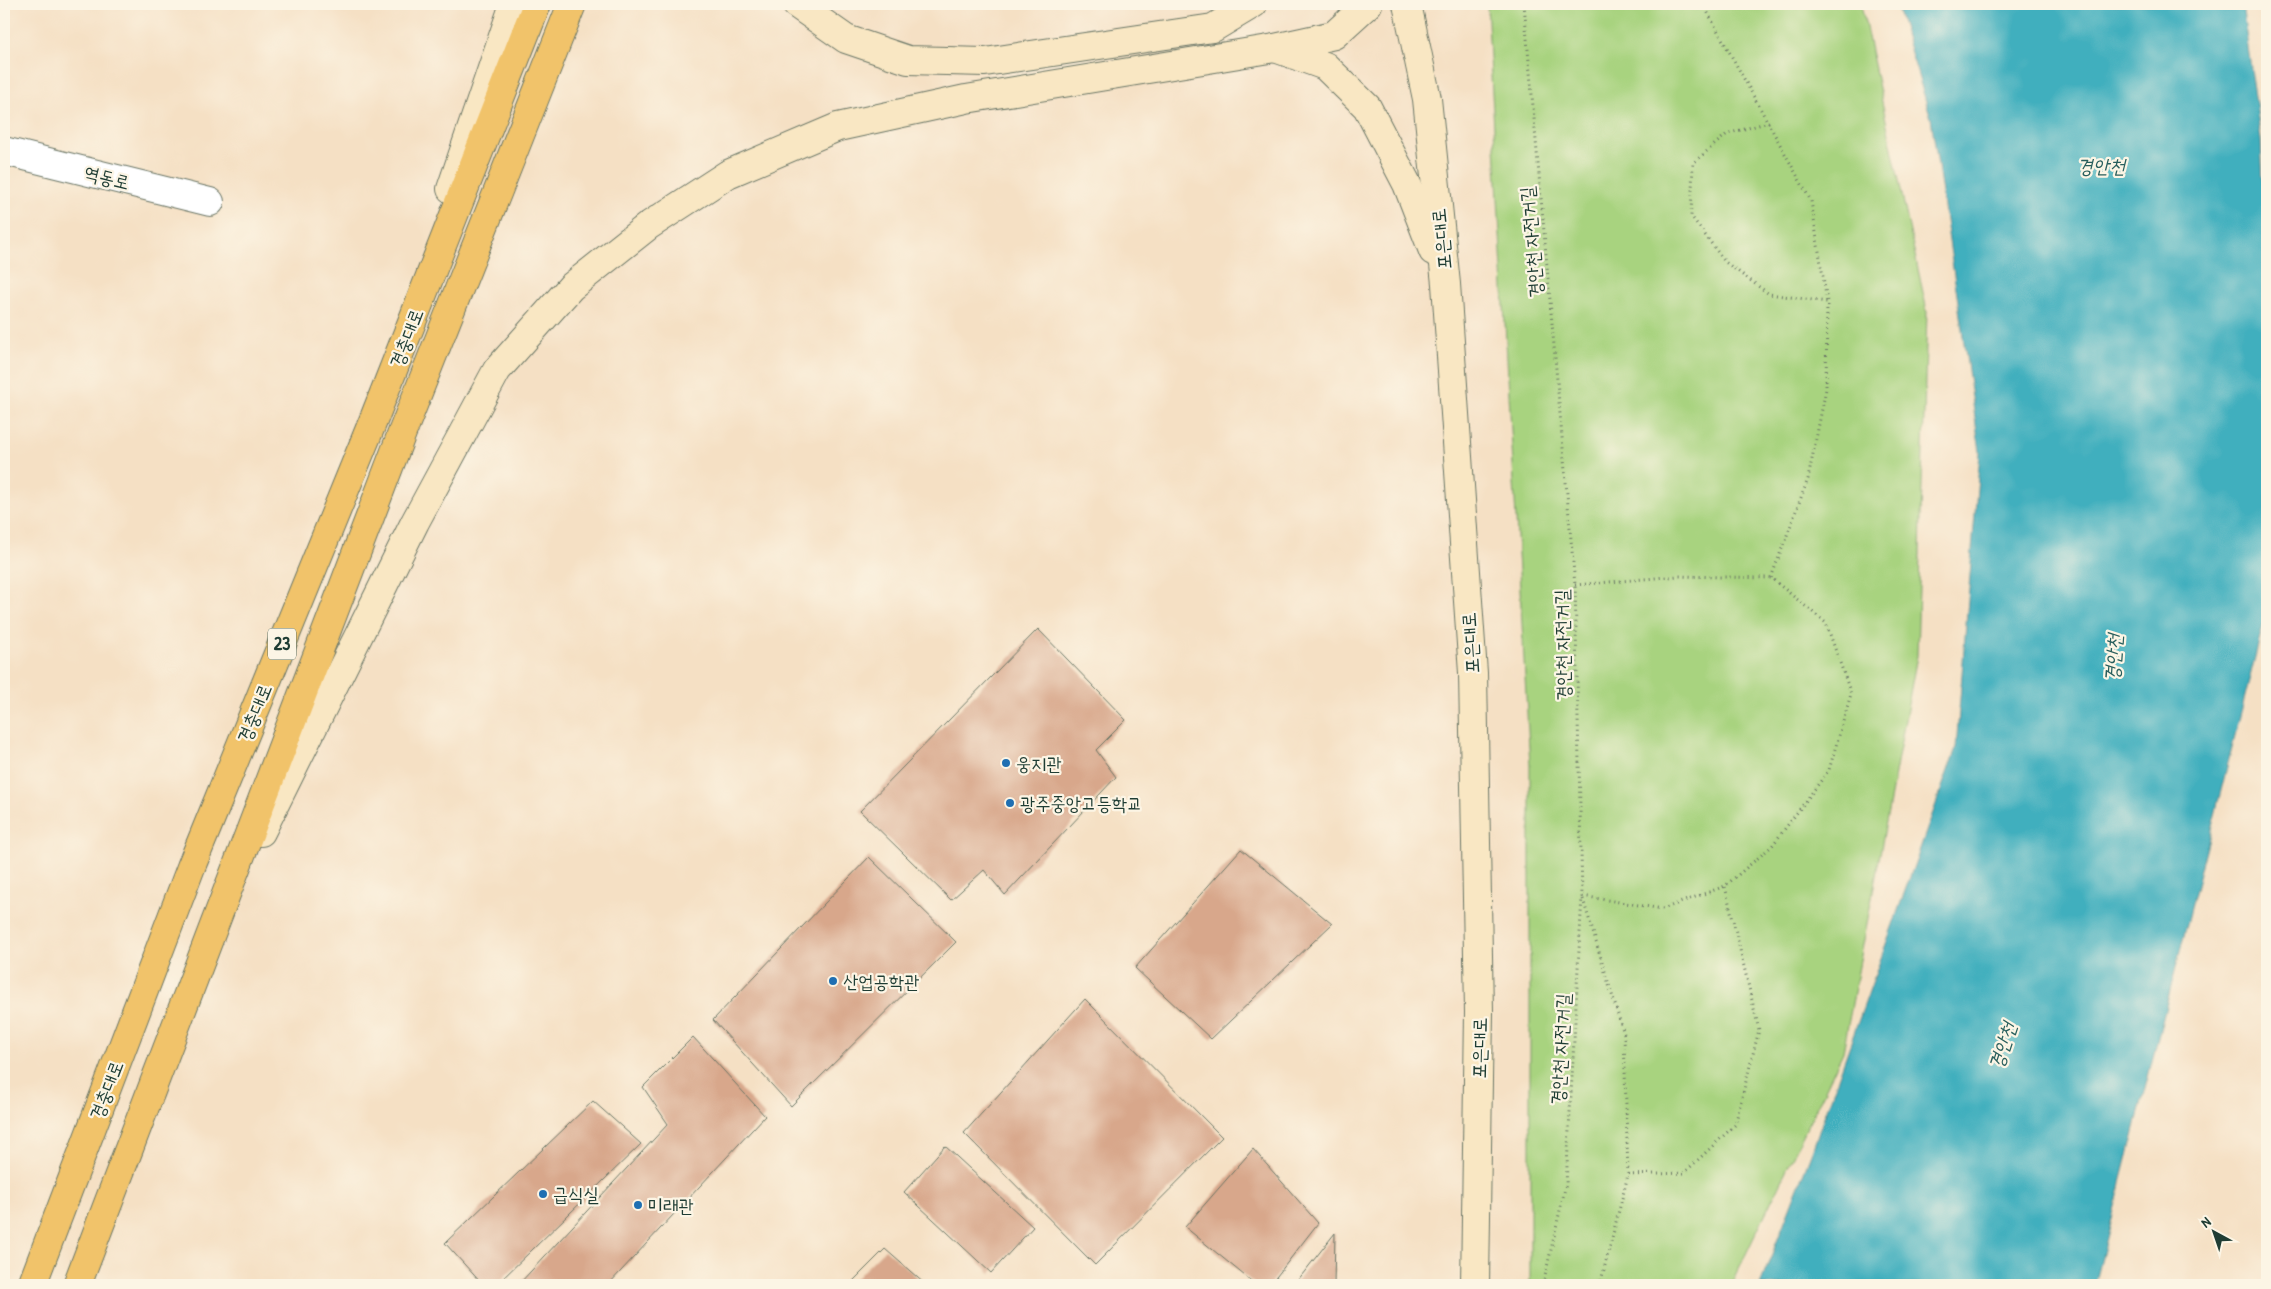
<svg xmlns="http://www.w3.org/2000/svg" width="2271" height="1289" viewBox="0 0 2271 1289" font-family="'Patrick Hand','Poor Story',sans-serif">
	<rect width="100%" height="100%" fill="#fcf5e5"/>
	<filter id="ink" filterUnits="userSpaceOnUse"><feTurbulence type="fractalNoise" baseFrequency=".02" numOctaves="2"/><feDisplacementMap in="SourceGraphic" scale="10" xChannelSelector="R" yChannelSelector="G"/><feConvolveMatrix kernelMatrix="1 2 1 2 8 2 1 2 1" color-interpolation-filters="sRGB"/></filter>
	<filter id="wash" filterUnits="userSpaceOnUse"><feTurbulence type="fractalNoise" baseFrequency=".0096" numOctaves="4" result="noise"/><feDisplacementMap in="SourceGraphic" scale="20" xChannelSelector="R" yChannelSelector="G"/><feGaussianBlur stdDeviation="1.12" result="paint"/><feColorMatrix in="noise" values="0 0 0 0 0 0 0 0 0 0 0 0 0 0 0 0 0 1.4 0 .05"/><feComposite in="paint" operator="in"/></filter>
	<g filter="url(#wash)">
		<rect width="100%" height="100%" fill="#f5e0c4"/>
		<!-- green -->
		<polygon fill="#a8d37f" stroke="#64885a" points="1487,4 1861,4 1927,311 1917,656 1843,1052 1731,1285 1530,1285 1530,766"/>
		<!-- water -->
		<polygon fill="#41afbe" stroke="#307679" points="1896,4 2242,4 2261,140 2267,272 2267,610 2095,1285 1760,1285 1812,1151 1956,748 1980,452 1931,118"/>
		<g id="blocks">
			<!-- building -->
			<g fill="#d8a78b">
				<polygon points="1038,629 1126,720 1096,750 1116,777 1005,895 984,870 951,900 860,811"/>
				<polygon points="1241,849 1332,924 1211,1039 1135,968"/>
				<polygon points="869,857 956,942 791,1106 713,1020"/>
				<polygon points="1085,999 1222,1137 1095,1265 964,1133"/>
				<polygon points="693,1037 765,1116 608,1285 518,1285 668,1124 643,1087"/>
				<polygon points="593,1101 641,1144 496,1285 483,1285 445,1243"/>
				<polygon points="945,1146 1033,1227 991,1273 904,1192"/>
				<polygon points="1253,1149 1318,1223 1270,1285 1256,1285 1185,1227"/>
				<polygon points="1335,1233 1334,1285 1294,1285"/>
				<polygon points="885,1249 926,1285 849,1285"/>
			</g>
		</g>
	</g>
	<g filter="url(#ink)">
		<use href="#blocks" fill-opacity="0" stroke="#6a7666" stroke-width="1"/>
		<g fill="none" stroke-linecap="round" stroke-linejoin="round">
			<!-- street casing -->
			<g stroke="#6a7666" stroke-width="30">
				<polyline id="street" points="4,151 210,202"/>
			</g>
			<!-- secondary casing -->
			<g stroke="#6a7666" stroke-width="30">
				<g id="secondary">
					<polyline points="796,4 846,39 908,60 985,62 1213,28 1253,4"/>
					<polyline points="1407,4 1427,99 1446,284 1473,673 1479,1012 1475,1285"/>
					<polyline points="1275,48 1325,66 1367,107 1407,184 1433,251"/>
					<polyline points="451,189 514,4"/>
					<polyline points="261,832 415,522 497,370 571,287 648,226 728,174 838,127 966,99 1275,48 1334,35 1368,4"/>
				</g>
			</g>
			<!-- primary casing -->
			<g stroke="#6a7666" stroke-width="30">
				<g id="primary">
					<polyline points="32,1285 191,867 373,421 537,4"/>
					<polyline points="77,1285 402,433 572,4"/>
				</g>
			</g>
			<!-- path -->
			<g stroke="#6a7666" stroke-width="3" stroke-dasharray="1 4" stroke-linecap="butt">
				<polyline points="1524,4 1575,585 1582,896 1566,1184 1543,1285"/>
				<polyline points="1703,4 1811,201 1827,302 1826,389 1808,479 1771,578"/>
				<polyline points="1769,122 1727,134 1693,163 1691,216 1725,262 1769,294 1827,302"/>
				<polyline points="1575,585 1678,576 1771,578 1826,623 1851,694 1829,770 1772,846 1725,886 1663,909 1582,896"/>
				<polyline points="1583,899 1624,1034 1628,1175 1600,1285"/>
				<polyline points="1628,1175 1684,1173 1735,1125 1759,1030 1725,886"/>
			</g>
			<!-- street -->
			<use href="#street" stroke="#fff" stroke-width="28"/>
			<!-- secondary -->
			<use href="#secondary" stroke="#f9e7c3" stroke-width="28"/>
			<!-- primary -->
			<use href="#primary" stroke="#f1c36a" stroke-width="28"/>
		</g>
	</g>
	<!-- markers -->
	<g fill="#1f6fb2" stroke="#fcf5e5" stroke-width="2">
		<circle cx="1006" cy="763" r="5"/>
		<circle cx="1010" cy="803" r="5"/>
		<circle cx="833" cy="981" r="5"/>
		<circle cx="543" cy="1194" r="5"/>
		<circle cx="638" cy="1205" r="5"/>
	</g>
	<g text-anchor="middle" stroke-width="4.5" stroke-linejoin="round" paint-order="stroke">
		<!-- shield labels -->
		<rect fill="#fcf5e5" stroke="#617469" stroke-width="1" x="268" y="628.5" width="28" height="31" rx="4"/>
		<g font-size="18" font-weight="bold" fill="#1f3d34">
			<text x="282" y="650">23</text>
		</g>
		<!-- street labels -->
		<g font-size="19" fill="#1f3d34" stroke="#fcf5e5">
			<text transform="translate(107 177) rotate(14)" y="7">역동로</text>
			<text transform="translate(1441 239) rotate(-96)" y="7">포은대로</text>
			<text transform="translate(1531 242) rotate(-95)" y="7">경안천 자전거길</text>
			<text transform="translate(406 338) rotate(-69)" y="7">경충대로</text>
			<text transform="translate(1470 643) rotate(-94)" y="7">포은대로</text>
			<text transform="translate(1562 645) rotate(-91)" y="7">경안천 자전거길</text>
			<text transform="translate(254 713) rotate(-68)" y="7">경충대로</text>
			<text transform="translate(1479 1048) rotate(-89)" y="7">포은대로</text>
			<text transform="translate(1560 1049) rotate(-87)" y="7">경안천 자전거길</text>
			<text transform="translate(106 1090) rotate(-69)" y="7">경충대로</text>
		</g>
		<!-- poi labels -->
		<g font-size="19" fill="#1f3d34" stroke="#fcf5e5" text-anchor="start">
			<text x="1016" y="770">웅지관</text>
			<text x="1020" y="810">광주중앙고등학교</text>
			<text x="843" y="988">산업공학관</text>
			<text x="553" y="1201">급식실</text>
			<text x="648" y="1212">미래관</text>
		</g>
		<!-- water labels -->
		<g font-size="20" font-style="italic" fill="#295f5d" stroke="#fcf5e5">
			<text x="2101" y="173">경안천</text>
			<text transform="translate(2113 658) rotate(-86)" y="7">경안천</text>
			<text transform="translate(2002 1046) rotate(-72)" y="7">경안천</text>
		</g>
	</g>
	<!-- margin -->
	<rect width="2271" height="1289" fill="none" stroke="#fcf5e5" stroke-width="20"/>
	<!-- north arrow -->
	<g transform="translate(2214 1232) rotate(320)" stroke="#fcf5e5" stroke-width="4" paint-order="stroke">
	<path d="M0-4L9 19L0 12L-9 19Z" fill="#1f3d34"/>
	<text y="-8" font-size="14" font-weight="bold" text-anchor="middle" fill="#1f3d34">N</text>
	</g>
</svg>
